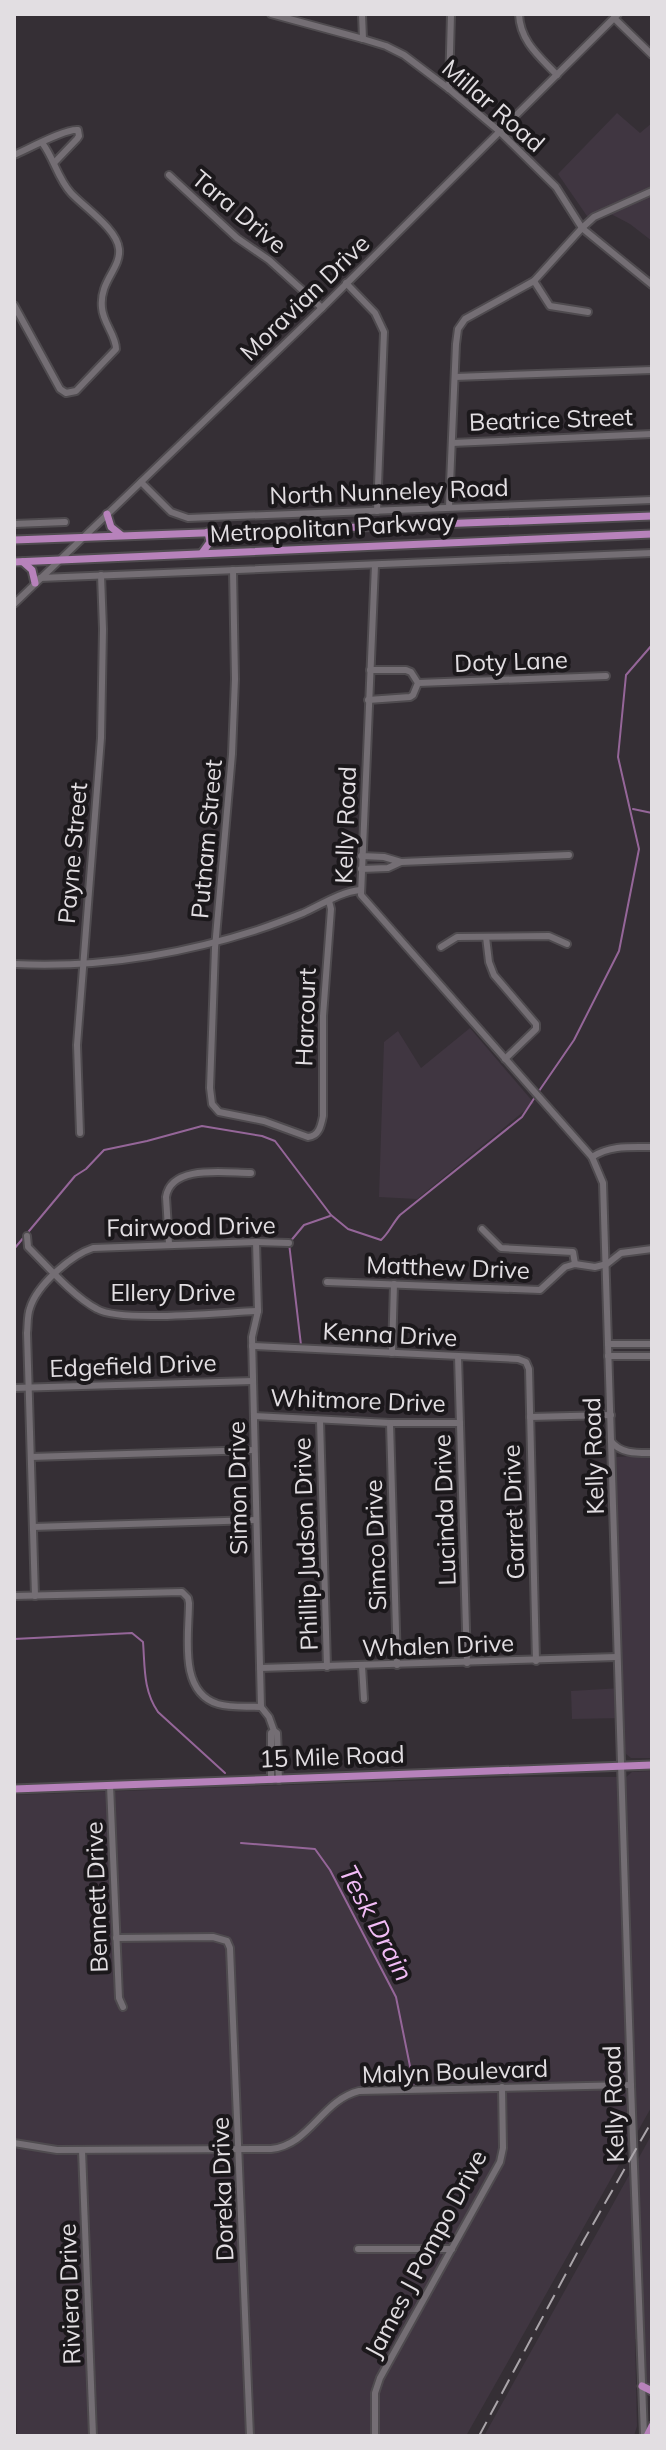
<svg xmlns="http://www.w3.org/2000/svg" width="666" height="2450" viewBox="0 0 666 2450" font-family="Mulish,sans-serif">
	<rect width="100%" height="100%" fill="#352f35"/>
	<!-- built -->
	<g fill="#403641">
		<polygon points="617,113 640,133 652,123 652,241 630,224 611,214 587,216 558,174"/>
		<polygon points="470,1028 534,1103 417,1199 379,1197 384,1042 398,1031 421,1068"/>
		<polygon points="652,1455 652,1758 631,1758 626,1754 624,1748 623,1718 572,1719 571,1691 622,1688 616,1457"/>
		<polygon points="652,1771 652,2106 466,2436 17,2436 14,2345 14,1795 514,1777 626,1777 632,1772"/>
		<polygon points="652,2134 652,2387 646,2381 644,2339 635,2339 637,2426 634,2436 484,2436"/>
	</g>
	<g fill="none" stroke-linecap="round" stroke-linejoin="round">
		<!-- stream -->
		<g stroke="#956699" stroke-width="2">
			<polyline points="633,809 652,813"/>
			<polyline points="539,1091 574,1040 619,951 639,849 618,757 626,675 652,645"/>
			<path d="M14 1249 75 1176 86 1169 104 1150 147 1141 202 1126 262 1136 275 1141 331 1215 348 1229 381 1240C389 1233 392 1224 400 1215L522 1117 535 1097"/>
			<polyline points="301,1345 289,1243 304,1225 330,1216"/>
			<path d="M14 1639 132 1633 143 1642C145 1667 143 1690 158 1712L225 1773"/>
			<polyline points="241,1843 315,1849 330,1870 396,1997 414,2086"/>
		</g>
		<!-- minor casing -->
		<g stroke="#4f4b4f" stroke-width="10">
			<g id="minor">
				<polyline points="271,14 363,39 386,46 404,55 449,89 499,131 556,187 582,228 652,285"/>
				<polyline points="362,14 363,39"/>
				<path d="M519 14C520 41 539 56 557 75"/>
				<polyline points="614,18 652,55"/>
				<polyline points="449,89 451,14"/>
				<path d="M14 155C28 149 67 128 78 130L79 136 77 139 55 162"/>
				<polyline points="169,175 237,238 269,260 322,308"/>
				<polyline points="534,281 550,306 588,312"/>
				<polyline points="346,283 375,313 384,332 377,511"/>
				<path d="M14 305 60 389 66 393 76 391 116 349C116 335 103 323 102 308 99 281 121 269 119 249 117 229 85 208 71 193 58 179 54 159 43 144"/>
				<polyline points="455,377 652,370"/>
				<polyline points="452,443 652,434"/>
				<polyline points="141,482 171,512 188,518 652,500"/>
				<polyline points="449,507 456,344 458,329 465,319 534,281 582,228 594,217 652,191"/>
				<polyline points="14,524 65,522"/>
				<polyline points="375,565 361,895 592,1157 603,1183 631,2085 644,2436"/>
				<path d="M233 570 235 679 232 754 215 948 210 1088 212 1104 219 1112 264 1121 308 1137C319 1136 321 1126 323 1116V1016L331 909 329 901"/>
				<polyline points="40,578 652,553"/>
				<polyline points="14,604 322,308 618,14"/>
				<polyline points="418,683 606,676"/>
				<polyline points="368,700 410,697 413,695 418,683 411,672 406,670 370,670"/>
				<polyline points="401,862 569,855"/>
				<polyline points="361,869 388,868 401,862 384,857 361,856"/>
				<polyline points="486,937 489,962 494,975 536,1024 536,1029 505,1059"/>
				<polyline points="441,947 457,937 549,936 567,944"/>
				<path d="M14 964C96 968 179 955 257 930 272 925 288 919 303 913 321 905 340 892 360 890"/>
				<polyline points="80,1133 77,1045 101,738 103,629 101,575"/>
				<path d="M592 1157C610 1145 631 1147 652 1147"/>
				<polyline points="482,1229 501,1248 573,1252 575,1264"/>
				<path d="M27 1236 28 1247C47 1266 74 1297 97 1309 121 1323 225 1312 258 1311"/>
				<polyline points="256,1242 258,1311 252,1337 261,1707 269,1717 274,1731"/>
				<path d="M169 1244 166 1197C171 1164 226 1173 251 1173"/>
				<polyline points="327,1282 540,1290 565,1267 575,1264 595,1267 607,1264 621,1253 652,1249"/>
				<polyline points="608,1344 652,1344"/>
				<polyline points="252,1346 518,1359 526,1362 529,1369 536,1661"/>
				<polyline points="392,1353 394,1284"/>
				<polyline points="458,1356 467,1663"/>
				<polyline points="608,1356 652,1356"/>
				<polyline points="14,1388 253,1381"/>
				<polyline points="254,1416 390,1423 460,1423"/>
				<polyline points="530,1417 611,1415"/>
				<polyline points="320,1420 327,1667"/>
				<polyline points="390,1423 397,1665"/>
				<path d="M611 1441C620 1454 638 1453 652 1453"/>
				<polyline points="31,1457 254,1450"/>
				<polyline points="33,1527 256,1520"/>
				<path d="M14 1596 182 1592 188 1598 189 1603C189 1635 178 1692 218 1704 231 1708 247 1706 261 1707"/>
				<path d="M35 1596 27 1333C28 1325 27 1316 30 1308 37 1285 71 1255 93 1248L256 1242 289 1243"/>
				<polyline points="362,1666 364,1699"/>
				<polyline points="260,1668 617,1657"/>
				<polyline points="271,1780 271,1733 274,1731 277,1733 279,1780"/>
				<polyline points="110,1785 119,1998 123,2007"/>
				<polyline points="116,1938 213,1937 227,1941 230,1948 250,2436"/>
				<path d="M14 2143 57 2150 271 2149C310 2145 322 2100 359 2091L631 2085"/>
				<polyline points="82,2150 93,2436"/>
				<polyline points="358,2249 452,2249"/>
				<polyline points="375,2436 375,2393 380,2378 500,2162 503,2148 502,2087"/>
			</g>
		</g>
		<!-- major casing -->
		<g stroke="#4f4b4f" stroke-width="11">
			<g id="major">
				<polyline points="107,514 111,527 121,535"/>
				<polyline points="14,540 652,516"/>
				<polyline points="202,553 210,542 208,532"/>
				<polyline points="14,562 652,534"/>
				<polyline points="23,562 32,570 35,583"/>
				<polyline points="14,1789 652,1765"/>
				<polyline points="642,2386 652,2391"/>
				<polyline points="647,2436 652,2426"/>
			</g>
		</g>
		<!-- minor -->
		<use href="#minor" stroke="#746e74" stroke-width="6"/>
		<!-- major -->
		<use href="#major" stroke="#b782bb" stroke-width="7"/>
		<!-- rail -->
		<polyline stroke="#aaa5aa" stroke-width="2" stroke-dasharray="16 8" stroke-linecap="butt" points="479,2436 584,2240 652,2121"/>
	</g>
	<g text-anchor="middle" stroke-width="8" stroke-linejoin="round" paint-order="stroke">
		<!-- street labels -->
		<g font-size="24" fill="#e2dee2" stroke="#1b181b">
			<text transform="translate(493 106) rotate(41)" y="8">Millar Road</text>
			<text transform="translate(239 212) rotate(40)" y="8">Tara Drive</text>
			<text transform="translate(305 298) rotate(-44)" y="8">Moravian Drive</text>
			<text transform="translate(551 420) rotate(-2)" y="8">Beatrice Street</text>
			<text transform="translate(389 492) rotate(-2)" y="8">North Nunneley Road</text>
			<text transform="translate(332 528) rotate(-3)" y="8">Metropolitan Parkway</text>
			<text transform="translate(511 662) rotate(-2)" y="8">Doty Lane</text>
			<text transform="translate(346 825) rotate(-88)" y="8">Kelly Road</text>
			<text transform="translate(207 839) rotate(-85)" y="8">Putnam Street</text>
			<text transform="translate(73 853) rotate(-85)" y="8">Payne Street</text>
			<text transform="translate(306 1017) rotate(-88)" y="8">Harcourt</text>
			<text transform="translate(191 1227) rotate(-1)" y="8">Fairwood Drive</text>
			<text transform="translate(448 1268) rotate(2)" y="8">Matthew Drive</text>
			<text x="173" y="1301">Ellery Drive</text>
			<text transform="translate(390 1335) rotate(3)" y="8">Kenna Drive</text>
			<text transform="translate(133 1366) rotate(-2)" y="8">Edgefield Drive</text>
			<text transform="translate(358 1401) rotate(2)" y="8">Whitmore Drive</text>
			<text transform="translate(594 1456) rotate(-92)" y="8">Kelly Road</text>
			<text transform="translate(238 1488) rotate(-91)" y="8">Simon Drive</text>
			<text transform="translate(445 1510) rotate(-92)" y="8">Lucinda Drive</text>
			<text transform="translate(514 1512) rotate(-92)" y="8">Garret Drive</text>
			<text transform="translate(306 1544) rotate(-92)" y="8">Phillip Judson Drive</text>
			<text transform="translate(376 1545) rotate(-92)" y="8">Simco Drive</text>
			<text transform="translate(438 1646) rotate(-2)" y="8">Whalen Drive</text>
			<text transform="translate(332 1757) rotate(-2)" y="8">15 Mile Road</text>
			<text transform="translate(97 1897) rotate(-92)" y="8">Bennett Drive</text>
			<text transform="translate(455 2072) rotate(-2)" y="8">Malyn Boulevard</text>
			<text transform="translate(614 2104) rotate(-92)" y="8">Kelly Road</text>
			<text transform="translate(223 2189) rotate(-92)" y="8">Doreka Drive</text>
			<text transform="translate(426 2254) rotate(-62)" y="8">James J Pompo Drive</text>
			<text transform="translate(70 2294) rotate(-92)" y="8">Riviera Drive</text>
		</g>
		<!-- water labels -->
		<g font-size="26" font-style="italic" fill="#f2bcf6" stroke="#1b181b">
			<text transform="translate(376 1923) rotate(62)" y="9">Tesk Drain</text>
		</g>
	</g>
	<!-- border -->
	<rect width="666" height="2450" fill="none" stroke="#e2dee2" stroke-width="32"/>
</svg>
